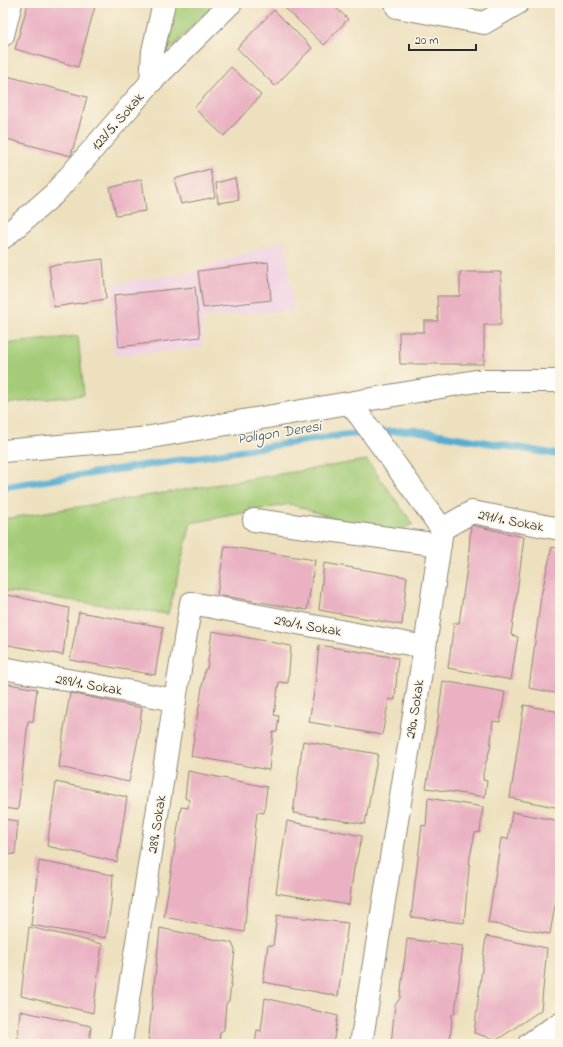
<svg xmlns="http://www.w3.org/2000/svg" width="563" height="1047" viewBox="0 0 563 1047" font-family="'Indie Flower',sans-serif">
	<rect width="100%" height="100%" fill="#fcf5e5"/>
	<filter id="ink" filterUnits="userSpaceOnUse"><feTurbulence type="fractalNoise" baseFrequency=".025" numOctaves="2"/><feDisplacementMap in="SourceGraphic" scale="8" xChannelSelector="R" yChannelSelector="G"/><feConvolveMatrix kernelMatrix="1 2 1 2 8 2 1 2 1" color-interpolation-filters="sRGB"/></filter>
	<filter id="wash" filterUnits="userSpaceOnUse"><feTurbulence type="fractalNoise" baseFrequency=".012" numOctaves="4" result="noise"/><feDisplacementMap in="SourceGraphic" scale="16" xChannelSelector="R" yChannelSelector="G"/><feGaussianBlur stdDeviation="0.9" result="paint"/><feColorMatrix in="noise" values="0 0 0 0 0 0 0 0 0 0 0 0 0 0 0 0 0 1.4 0 .05"/><feComposite in="paint" operator="in"/></filter>
	<g filter="url(#wash)">
		<rect width="100%" height="100%" fill="#ede0be"/>
		<!-- built -->
		<polygon fill="#f0d0e4" points="285,240 294,310 203,317 202,348 114,355 111,284 192,272"/>
		<!-- green -->
		<g fill="#a4cc78" stroke="#687c52">
			<polygon points="173,3 215,3 159,61"/>
			<polygon points="78,336 84,395 3,404 3,344"/>
			<polygon points="367,460 413,524 387,536 290,504 191,523 168,614 3,591 3,519"/>
		</g>
		<g fill="none" stroke-linecap="round" stroke-linejoin="round">
			<!-- stream -->
			<polyline stroke="#56add3" stroke-width="7" points="3,487 343,435 412,430 560,455"/>
		</g>
		<g id="blocks">
			<!-- building -->
			<g fill="#eab1c3">
				<polygon points="28,3 96,3 78,67 15,49"/>
				<polygon points="290,3 331,3 348,19 324,45 285,8"/>
				<polygon points="274,10 312,48 275,86 237,48"/>
				<polygon points="231,67 261,95 224,136 194,108"/>
				<polygon points="7,76 87,97 71,156 3,138 3,91"/>
				<polygon points="210,169 215,197 181,204 174,179"/>
				<polygon points="235,178 239,200 218,203 216,183"/>
				<polygon points="142,179 146,211 116,215 110,188"/>
				<polygon points="103,259 106,299 54,307 49,266"/>
				<polygon points="268,262 271,300 203,308 198,271"/>
				<polygon points="460,272 501,272 501,325 484,325 484,364 400,364 399,332 424,332 424,321 438,321 437,296 460,296"/>
				<polygon points="195,287 200,337 119,347 114,295"/>
				<polygon points="471,525 524,537 516,601 512,628 511,635 518,637 511,680 448,668 454,623 459,623 468,561"/>
				<polygon points="225,546 315,560 307,610 217,595"/>
				<polygon points="552,547 560,549 560,694 529,688 541,596"/>
				<polygon points="324,563 407,577 402,625 319,610"/>
				<polygon points="3,594 69,608 63,655 3,644"/>
				<polygon points="79,612 163,627 155,675 70,660"/>
				<polygon points="212,631 291,646 288,683 279,682 274,715 279,716 277,732 273,732 269,770 191,756 205,669 207,669"/>
				<polygon points="319,645 398,658 395,700 389,699 382,735 309,722 315,686"/>
				<polygon points="443,681 505,692 500,722 493,721 490,749 483,773 483,780 487,781 485,797 426,788 435,740"/>
				<polygon points="3,683 37,689 33,721 28,721 18,810 3,808"/>
				<polygon points="70,693 142,708 137,744 129,782 59,767 64,729"/>
				<polygon points="524,705 560,712 560,808 510,798"/>
				<polygon points="303,741 378,754 365,824 293,813"/>
				<polygon points="188,771 267,787 264,813 257,812 244,932 164,917 181,807 188,808 189,800 185,798"/>
				<polygon points="56,782 127,797 117,862 47,846"/>
				<polygon points="428,798 483,807 480,832 475,833 470,857 464,923 411,917 422,825 426,826"/>
				<polygon points="512,812 560,821 560,876 550,934 488,923 501,838 508,839"/>
				<polygon points="3,819 18,821 15,854 7,855 4,876"/>
				<polygon points="287,821 362,836 354,869 349,905 276,893"/>
				<polygon points="39,861 113,875 111,904 106,938 31,925"/>
				<polygon points="277,915 348,923 338,996 263,982 268,945 273,946"/>
				<polygon points="29,927 102,944 93,1013 21,996"/>
				<polygon points="160,928 232,943 235,950 229,1001 226,1003 224,1030 220,1032 219,1044 148,1044"/>
				<polygon points="486,936 547,948 541,1010 497,1040 474,1033"/>
				<polygon points="407,939 463,946 455,1013 452,1014 450,1044 391,1044 395,1005 400,998"/>
				<polygon points="265,998 338,1016 333,1044 255,1044 257,1030 261,1031"/>
				<polygon points="20,1011 91,1026 89,1044 17,1044"/>
			</g>
		</g>
	</g>
	<g filter="url(#ink)">
		<use href="#blocks" fill-opacity="0" stroke="#8c8674" stroke-width="1"/>
		<g fill="none" stroke-linecap="round" stroke-linejoin="round">
			<!-- minor casing -->
			<g stroke="#8c8674" stroke-width="24">
				<g id="minor">
					<polyline points="397,7 484,23 518,3"/>
					<polyline points="3,35 11,3"/>
					<polyline points="151,82 153,51 164,3"/>
					<polyline points="3,238 54,194 151,82 231,3"/>
					<polyline points="349,403 360,416 442,529 425,647 361,1044"/>
					<polyline points="3,451 139,439 476,381 560,381"/>
					<polyline points="254,520 440,545"/>
					<polyline points="442,529 472,512 560,529"/>
					<polyline points="3,668 175,700"/>
					<polyline points="121,1044 175,700 191,603 425,647"/>
					<polyline points="529,1044 560,1023"/>
				</g>
			</g>
			<!-- minor -->
			<use href="#minor" stroke="#fff" stroke-width="22"/>
		</g>
	</g>
	<g text-anchor="middle" stroke-width="3.5" stroke-linejoin="round" paint-order="stroke">
		<!-- street labels -->
		<g font-size="14" fill="#2b2b2b" stroke="#fcf5e5">
			<text transform="translate(117 121) rotate(-49)" y="5">123/5. Sokak</text>
			<text transform="translate(511 520) rotate(11)" y="5">291/1. Sokak</text>
			<text transform="translate(308 625) rotate(10)" y="5">290/1. Sokak</text>
			<text transform="translate(89 684) rotate(10)" y="5">289/1. Sokak</text>
			<text transform="translate(414 709) rotate(-81)" y="5">290. Sokak</text>
			<text transform="translate(156 824) rotate(-81)" y="5">289. Sokak</text>
		</g>
		<!-- water labels -->
		<g font-size="15" font-style="italic" fill="#3a5866" stroke="#fcf5e5">
			<text transform="translate(279 432) rotate(-9)" y="5">Poligon Deresi</text>
		</g>
	</g>
	<!-- margin -->
	<rect width="563" height="1047" fill="none" stroke="#fcf5e5" stroke-width="16"/>
	<!-- scale -->
	<path d="M409 44v6h67v-6" fill="none" stroke="#2b2b2b" stroke-width="2"/>
	<text x="415" y="44" font-size="12" fill="#2b2b2b" stroke="#fcf5e5" stroke-width="3" paint-order="stroke">20 m</text>
</svg>
